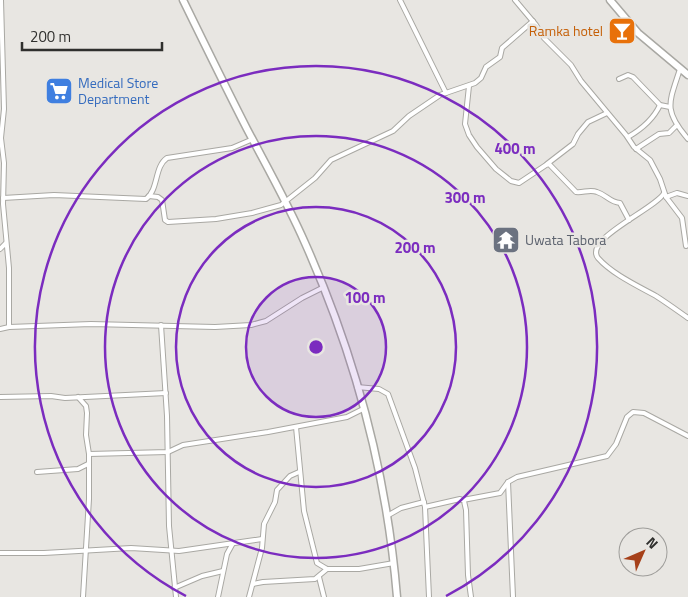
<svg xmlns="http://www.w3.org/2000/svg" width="688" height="597" viewBox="0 0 688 597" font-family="'Titillium Web',sans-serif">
	<rect width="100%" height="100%" fill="#e8e6e2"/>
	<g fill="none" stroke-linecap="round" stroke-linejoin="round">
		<!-- minor casing -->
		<g stroke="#a9a8a3" stroke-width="6">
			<g id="minor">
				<polyline points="1,0 4,109 1,138 4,163 3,204 9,268 9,327"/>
				<polyline points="400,0 446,93"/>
				<polyline points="515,0 536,25 544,38 571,65 581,81 626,135 634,147 650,160 660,179 666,197 682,218 686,246"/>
				<path d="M680 69C669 103 663 110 688 139"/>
				<polyline points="619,79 628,75 633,77 660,105 670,107"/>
				<path d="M469 86 465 124 469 135 477 147 496 169 511 181 519 183 546 165 549 164 576 192C583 193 590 189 597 192 607 195 609 202 620 203L629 220"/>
				<path d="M628 137C642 129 653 120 660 105"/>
				<polyline points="636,149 659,134 669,133 676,126"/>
				<polyline points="547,164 573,144 578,134 588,122 607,113"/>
				<path d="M664 193C657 208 583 239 598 258 612 274 638 286 656 296 667 303 678 311 688 318"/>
				<polyline points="149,196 158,197 162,200 165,220 168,222 216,219 252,213 281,205 315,178 331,160 393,131 409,116 440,95 475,83 481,78 486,67 500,57 502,48 533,21"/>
				<polyline points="666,197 677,193 688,196"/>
				<path d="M3 198 54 195 146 199C159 189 154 167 167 158L232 148 253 139"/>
				<polyline points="0,249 6,243"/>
				<polyline points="161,325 167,416 169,526 176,597"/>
				<polyline points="0,329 9,327 91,324 215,327 251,325 266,321 302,298 324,287"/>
				<polyline points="357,387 379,389 388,394 415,468 425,507 429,597"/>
				<polyline points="0,397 51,396 65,398 166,393"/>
				<polyline points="78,397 86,406 87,413 86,435 89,454 89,499 83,597"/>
				<polyline points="296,427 304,511 317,563 327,569 359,569 394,563"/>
				<polyline points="89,454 168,452 183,445 268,432 347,417 363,409"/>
				<polyline points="37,472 78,469 88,464"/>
				<polyline points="508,482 513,597"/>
				<polyline points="463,500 500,493 508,482 517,477 607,456 616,444 627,417 633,412 644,413 688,436"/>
				<polyline points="425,507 460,499 464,501 466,510 468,575 471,597"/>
				<polyline points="387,516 401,508 424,502"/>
				<polyline points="0,553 44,553 131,548 179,551 262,539"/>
				<polyline points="319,577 324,597"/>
				<polyline points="253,584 263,582 315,579 327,569"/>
				<polyline points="174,588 202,576 223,571"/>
				<polyline points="218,597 227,554 233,543"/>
				<polyline points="249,597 262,548 264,524 275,502 277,490 290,476 299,472"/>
			</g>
		</g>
		<!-- trunk casing -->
		<g stroke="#a9a8a3" stroke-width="9">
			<g id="trunk">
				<path d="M183 0C204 43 225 86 247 129 267 167 288 204 305 243 355 355 387 476 397 597"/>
				<polyline points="610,0 638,33 688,75"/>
			</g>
		</g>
		<!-- minor -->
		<use href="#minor" stroke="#fff" stroke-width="4"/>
		<!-- trunk -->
		<use href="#trunk" stroke="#fff" stroke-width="6"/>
	</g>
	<!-- distance rings -->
	<circle cx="316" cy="347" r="70" fill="#7b2cbf" fill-opacity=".12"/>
	<g fill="none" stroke="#7b2cbf" stroke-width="2.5">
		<circle cx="316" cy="347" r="70"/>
		<circle cx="316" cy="347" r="140"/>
		<circle cx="316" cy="347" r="211"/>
		<path d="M186 596A281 281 0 1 1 446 596"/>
	</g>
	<!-- icons -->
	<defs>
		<g id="bar-square" transform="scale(1.4375)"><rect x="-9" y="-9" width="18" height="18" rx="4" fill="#e8710a" stroke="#e8e6e2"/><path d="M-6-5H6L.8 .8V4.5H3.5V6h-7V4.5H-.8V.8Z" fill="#fff"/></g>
		<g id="supermarket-square" transform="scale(1.4375)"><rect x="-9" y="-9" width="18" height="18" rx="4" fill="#3f7fe0" stroke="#e8e6e2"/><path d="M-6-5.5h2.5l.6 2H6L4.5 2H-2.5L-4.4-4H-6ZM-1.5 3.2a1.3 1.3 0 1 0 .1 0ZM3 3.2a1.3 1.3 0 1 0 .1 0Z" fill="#fff"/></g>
		<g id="temple-square" transform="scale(1.4375)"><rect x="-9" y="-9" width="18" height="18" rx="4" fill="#6b7280" stroke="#e8e6e2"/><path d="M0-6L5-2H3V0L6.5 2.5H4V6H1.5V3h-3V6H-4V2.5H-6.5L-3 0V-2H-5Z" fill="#fff"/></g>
	</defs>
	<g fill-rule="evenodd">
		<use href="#bar-square" x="622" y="31"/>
		<use href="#supermarket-square" x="59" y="91"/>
		<use href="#temple-square" x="506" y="240"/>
	</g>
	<g text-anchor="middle" stroke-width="5" stroke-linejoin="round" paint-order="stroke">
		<!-- food labels -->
		<g font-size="14" fill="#c56008" stroke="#e8e6e2" text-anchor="end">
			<text x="603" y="36">Ramka hotel</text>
		</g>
		<!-- shop labels -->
		<g font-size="14" fill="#366cbe" stroke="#e8e6e2" text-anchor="start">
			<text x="78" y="88">Medical Store<tspan x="78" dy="16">Department</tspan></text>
		</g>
		<!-- worship labels -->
		<g font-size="14" fill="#5b616d" stroke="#e8e6e2" text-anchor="start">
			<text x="525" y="245">Uwata Tabora</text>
		</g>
	</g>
	<circle cx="316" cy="347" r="8" fill="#7b2cbf" stroke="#e8e6e2" stroke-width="2.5"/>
	<g font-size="15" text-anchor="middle" font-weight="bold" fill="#7b2cbf" stroke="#e8e6e2" stroke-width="5" stroke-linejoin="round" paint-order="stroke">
		<text x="515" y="154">400 m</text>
		<text x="465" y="203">300 m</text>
		<text x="415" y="253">200 m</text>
		<text x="365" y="303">100 m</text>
	</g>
	<!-- north arrow -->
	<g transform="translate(643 552) rotate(45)"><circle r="24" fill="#e8e6e2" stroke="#9e9d9a"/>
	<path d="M0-4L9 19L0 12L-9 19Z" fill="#a64019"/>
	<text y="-8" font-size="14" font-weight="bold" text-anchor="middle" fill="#2f2f2d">N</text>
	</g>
	<!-- scale -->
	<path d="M22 42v8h140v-8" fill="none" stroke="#2f2f2d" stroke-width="2.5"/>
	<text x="30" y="42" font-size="15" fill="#2f2f2d" stroke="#e8e6e2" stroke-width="4" paint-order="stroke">200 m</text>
</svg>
